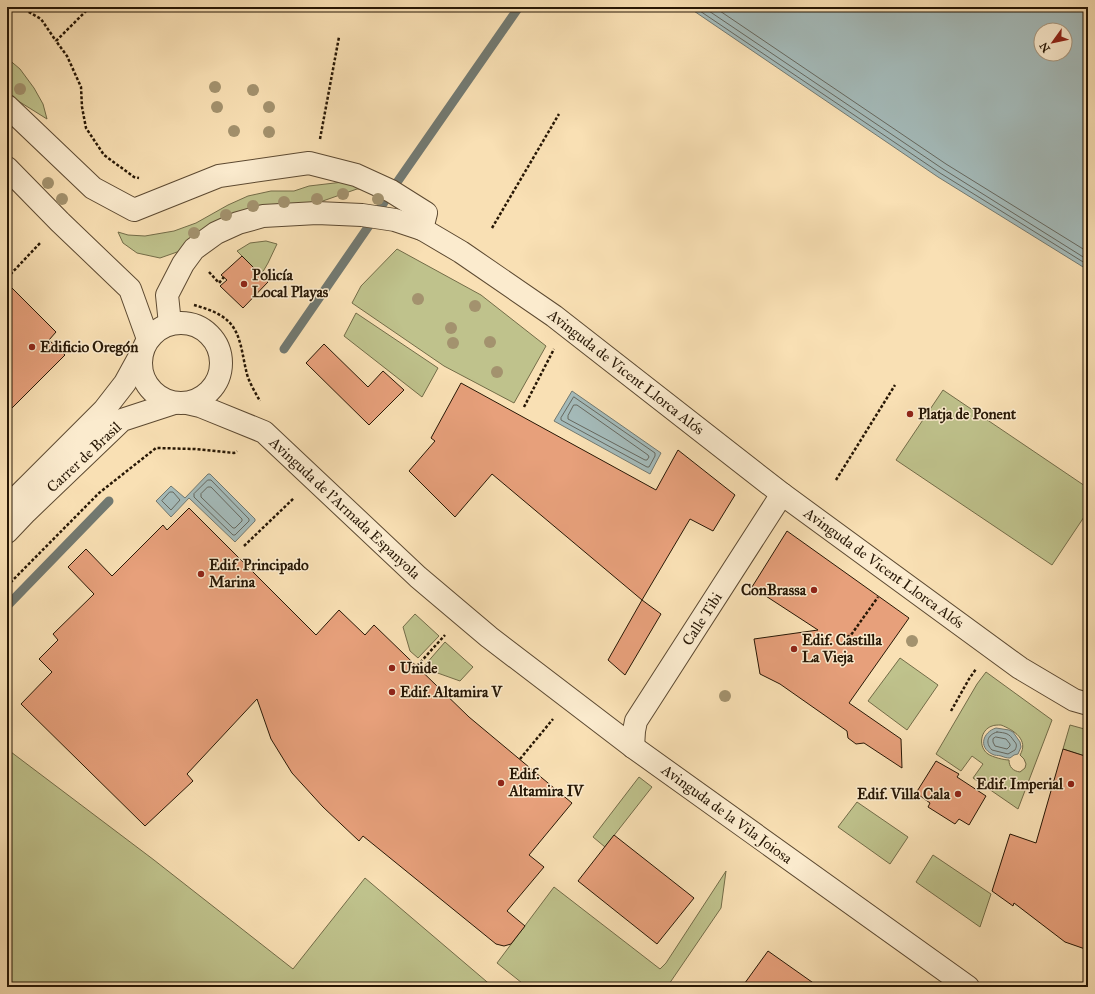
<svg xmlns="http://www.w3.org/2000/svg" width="1095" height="994" viewBox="0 0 1095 994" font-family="'IM FELL Great Primer',serif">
	<rect width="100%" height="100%" fill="#f9e0b4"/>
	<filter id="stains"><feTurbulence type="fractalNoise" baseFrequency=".005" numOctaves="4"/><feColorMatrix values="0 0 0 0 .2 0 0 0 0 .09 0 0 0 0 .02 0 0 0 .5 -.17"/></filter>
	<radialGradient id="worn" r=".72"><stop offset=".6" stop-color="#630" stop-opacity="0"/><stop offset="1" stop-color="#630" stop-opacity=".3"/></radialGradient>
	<!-- green -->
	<g fill="#bfc28c" stroke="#736c48" fill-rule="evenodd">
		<polygon points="7,58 20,69 34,88 43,104 47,119 7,94"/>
		<polygon points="343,182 375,189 357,189 160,258 137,253 123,243 118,232 128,235 145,236 174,231 196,223 228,205 248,196 271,191 294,191 309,186"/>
		<polygon points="266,241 277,244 268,263 261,275 237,251 250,243"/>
		<polygon points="397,249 481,295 546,346 514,403 444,366 352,303 361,286"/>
		<polygon points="356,313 438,368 422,397 344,336"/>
		<polygon points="943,390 1088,488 1088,511 1052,565 896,460"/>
		<polygon points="415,614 439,636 418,658 410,651 403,627"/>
		<polygon points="445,642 473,667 460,681 432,671 425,665"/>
		<polygon points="900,658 938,685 907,730 868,701"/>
		<path d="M986 672 1052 720 1018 809 973 778 983 764 972 756 961 771 936 754 977 684ZM1001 725C1014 730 1029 740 1020 755L1024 759 1026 764 1025 768 1020 772C1013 771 1009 767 1009 760 1004 760 992 757 988 754 978 747 980 730 992 726 994 725 998 725 1001 725Z"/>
		<polygon points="1070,725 1088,730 1088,757 1063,749"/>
		<polygon points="7,749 154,860 293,969 365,878 493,987 7,987"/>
		<polygon points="639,777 652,787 605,847 593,837"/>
		<polygon points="857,802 908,837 890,864 838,827"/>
		<polygon points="933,855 991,894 980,927 916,882"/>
		<polygon points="726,871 721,908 667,987 527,987 497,963 554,887 660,969 666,963"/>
	</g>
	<!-- water -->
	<g fill="#a4bab9" stroke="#727971" fill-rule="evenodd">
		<path d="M688 7H1088V270L938 177ZM1041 30H1065V54H1041Z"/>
		<polygon points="572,391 661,453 650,474 554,421"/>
		<polygon points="208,474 210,474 255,519 255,521 235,542 234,541 189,498 171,517 156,501 171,486 185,498"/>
		<path d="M996 728 1009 730 1013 732 1020 742 1021 747 1018 754 1014 755 1010 758C1006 758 1004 757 1001 756 998 755 995 756 992 754 978 747 983 732 996 728Z"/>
	</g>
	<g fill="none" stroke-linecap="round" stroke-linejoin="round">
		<!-- shore -->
		<g stroke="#66685f" stroke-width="1">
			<polyline points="694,7 940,173 1088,265"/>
			<polyline points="703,7 943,169 1088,260"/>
			<polyline points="714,7 946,164 1088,252"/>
			<polygon points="574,397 655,453 655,456 649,467 647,467 561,420 561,418"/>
			<polygon points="574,405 577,405 648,455 649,457 647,460 645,460 568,419 568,416"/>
			<polygon points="208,480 211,480 249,519 249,521 235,535 233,535 194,497 194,494"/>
			<polygon points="208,487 211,487 242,519 242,521 235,528 233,528 201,497 201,494"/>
			<polygon points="170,492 173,492 180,500 171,510 162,501"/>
			<path d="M997 732C1006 733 1009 733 1014 741 1017 744 1017 746 1015 750L1008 754 992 750C985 743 987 735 997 732Z"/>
			<polygon points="996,737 1006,739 1010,744 1010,746 1007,749 995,746 993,742 993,739"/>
		</g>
		<!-- stream -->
		<g stroke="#727971" stroke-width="9">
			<polyline points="284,349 375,217 391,191 519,7"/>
			<polyline points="7,606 109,501"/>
		</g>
	</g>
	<!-- building -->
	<g fill="#e7a07b" stroke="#271705">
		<polygon points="242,256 268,282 243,308 220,286 227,280 221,275"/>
		<polygon points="7,283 56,332 49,340 65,355 7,413"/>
		<polygon points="324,344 368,387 383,371 404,390 369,425 306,363"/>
		<polygon points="461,383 656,490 678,450 735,495 713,531 690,519 642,600 492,474 455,517 409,471 435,441 431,438"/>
		<polygon points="189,508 316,635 339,610 365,635 374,625 469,717 572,803 529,855 544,867 507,911 525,926 511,944 504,946 496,944 363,836 359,841 323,807 292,773 271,739 257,699 187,774 193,781 145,826 21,704 52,672 39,659 58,640 53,634 94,594 68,567 86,549 112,576 163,525 167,530"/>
		<polygon points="787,531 909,618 849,703 901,739 902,768 864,743 856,744 848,738 847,731 780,684 760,674 754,639 818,630 752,587"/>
		<polygon points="642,600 661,614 625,675 608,660"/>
		<polygon points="1063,749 1088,757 1088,950 1065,942 1014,903 1013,906 992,891 1010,834 1036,843"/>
		<polygon points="936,761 959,774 957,777 986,796 969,825 959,819 955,824 928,807 930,803 916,793"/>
		<polygon points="614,835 694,898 657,944 578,881"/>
		<polygon points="768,951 819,987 742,987"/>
	</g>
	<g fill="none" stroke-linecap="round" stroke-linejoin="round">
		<!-- pedestrian casing -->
		<g stroke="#5c4931" stroke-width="24">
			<polyline id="pedestrian" points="7,106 93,188 134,210 219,176 309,163 356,175 391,191 426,213 422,229"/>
		</g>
		<!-- minor casing -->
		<g stroke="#5c4931" stroke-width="24">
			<g id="minor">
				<polyline points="7,168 60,222 130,289 148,339"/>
				<circle cx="181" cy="363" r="40"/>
				<polyline points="170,324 167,295 183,264 194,249 216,233 238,223 263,216 317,213 362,215 395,220 422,229 461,252 554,316 782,494 1020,668 1074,700 1088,704"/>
				<polyline points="187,403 200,406 264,432 418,577 489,637 633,747 968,987"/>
				<polyline points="7,507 104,410 125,383 142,352"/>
				<polyline points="7,532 26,512 122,420 174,403"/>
				<polyline points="633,747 634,731 636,721 782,494"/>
			</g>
		</g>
		<!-- path -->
		<g stroke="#271705" stroke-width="2.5" stroke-dasharray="3 2" stroke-linecap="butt">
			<polyline points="20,7 41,19 56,41"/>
			<polyline points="90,7 56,41 67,56 81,87 82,107 86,128 104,155 134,177 139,178"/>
			<polyline points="320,139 339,37"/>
			<polyline points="492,228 559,114"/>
			<polyline points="209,272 219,283 224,277"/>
			<polyline points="7,278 41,242"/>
			<path d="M194 305C205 308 220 313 228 321 241 333 242 354 246 370 248 381 255 392 260 401"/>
			<polyline points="524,407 554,349"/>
			<polyline points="836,480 895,385"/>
			<polyline points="244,546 294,498"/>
			<polyline points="7,586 99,493 156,448 195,449 234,453 237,451"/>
			<polyline points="847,637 851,635 878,597"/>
			<polyline points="417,666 445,635"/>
			<polyline points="1084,675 1088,667"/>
			<polyline points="951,711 969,679 976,669"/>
			<polyline points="520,759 553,719"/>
		</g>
		<!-- pedestrian -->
		<use href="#pedestrian" stroke="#fbebce" stroke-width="22"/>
		<!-- minor -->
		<use href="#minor" stroke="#fbebce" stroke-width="22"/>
	</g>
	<!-- trees -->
	<g fill="#a3926e">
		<circle cx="215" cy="87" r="6"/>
		<circle cx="20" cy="89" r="6"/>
		<circle cx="253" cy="90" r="6"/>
		<circle cx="217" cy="107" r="6"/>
		<circle cx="269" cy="107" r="6"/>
		<circle cx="234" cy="131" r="6"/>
		<circle cx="269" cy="132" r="6"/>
		<circle cx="48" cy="183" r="6"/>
		<circle cx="343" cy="194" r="6"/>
		<circle cx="62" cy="199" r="6"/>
		<circle cx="317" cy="199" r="6"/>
		<circle cx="378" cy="199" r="6"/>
		<circle cx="284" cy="202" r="6"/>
		<circle cx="253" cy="206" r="6"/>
		<circle cx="226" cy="215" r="6"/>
		<circle cx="194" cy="233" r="6"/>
		<circle cx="418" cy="299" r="6"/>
		<circle cx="475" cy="306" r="6"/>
		<circle cx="451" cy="328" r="6"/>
		<circle cx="490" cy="342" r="6"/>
		<circle cx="453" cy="343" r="6"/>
		<circle cx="497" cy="372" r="6"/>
		<circle cx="912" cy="641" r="6"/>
		<circle cx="725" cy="696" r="6"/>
	</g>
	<!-- markers -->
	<g fill="#8f2418" stroke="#fbebce" stroke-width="1.5">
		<circle cx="244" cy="284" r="4"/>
		<circle cx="32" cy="347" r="4"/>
		<circle cx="910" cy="414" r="4"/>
		<circle cx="201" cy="574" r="4"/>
		<circle cx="814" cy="590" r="4"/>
		<circle cx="794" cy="649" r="4"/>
		<circle cx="392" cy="668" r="4"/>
		<circle cx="392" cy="692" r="4"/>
		<circle cx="501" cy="783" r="4"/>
		<circle cx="1071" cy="784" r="4"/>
		<circle cx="958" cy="794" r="4"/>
	</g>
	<g text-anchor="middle" stroke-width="3" stroke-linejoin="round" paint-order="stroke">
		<!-- poi labels -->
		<g font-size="15" font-weight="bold" fill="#271705" stroke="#fbebce" text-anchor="start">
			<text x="252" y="280">Policía<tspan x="252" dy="17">Local Playas</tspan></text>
			<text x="40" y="352">Edificio Oregón</text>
			<text x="918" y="419">Platja de Ponent</text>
			<text x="209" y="570">Edif. Principado<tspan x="209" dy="17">Marina</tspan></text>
			<text x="806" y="595" text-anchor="end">ConBrassa</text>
			<text x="802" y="645">Edif. Castilla<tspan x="802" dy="17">La Vieja</tspan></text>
			<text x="400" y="673">Unide</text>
			<text x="400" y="697">Edif. Altamira V</text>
			<text x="509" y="779">Edif.<tspan x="509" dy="17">Altamira IV</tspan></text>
			<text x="1063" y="789" text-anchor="end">Edif. Imperial</text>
			<text x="950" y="799" text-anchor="end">Edif. Villa Cala</text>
		</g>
		<!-- street labels -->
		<g font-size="15" fill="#271705" stroke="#fbebce">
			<text transform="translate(626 372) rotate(38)" y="5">Avinguda de Vicent Llorca Alós</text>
			<text transform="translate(84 457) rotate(-43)" y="5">Carrer de Brasil</text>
			<text transform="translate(345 508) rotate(43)" y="5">Avinguda de l'Armada Espanyola</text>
			<text transform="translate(884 568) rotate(36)" y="5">Avinguda de Vicent Llorca Alós</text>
			<text transform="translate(702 619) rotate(-57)" y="5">Calle Tibi</text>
			<text transform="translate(727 814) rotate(36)" y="5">Avinguda de la Vila Joiosa</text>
		</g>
	</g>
	<!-- margin -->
	<rect width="1095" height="994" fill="none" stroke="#f9e0b4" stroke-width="24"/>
	<rect x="8" y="8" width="1079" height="978" fill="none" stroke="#271705" stroke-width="2"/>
	<rect x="12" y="12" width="1071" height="970" fill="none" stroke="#271705"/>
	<!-- north arrow -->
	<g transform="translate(1053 42) rotate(237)"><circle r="19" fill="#fbebce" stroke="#a6967e"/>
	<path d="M0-3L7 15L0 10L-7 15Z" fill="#8f2418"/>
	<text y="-6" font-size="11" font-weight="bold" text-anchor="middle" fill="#271705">N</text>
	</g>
	<rect width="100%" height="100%" filter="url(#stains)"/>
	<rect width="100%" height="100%" fill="url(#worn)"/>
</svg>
